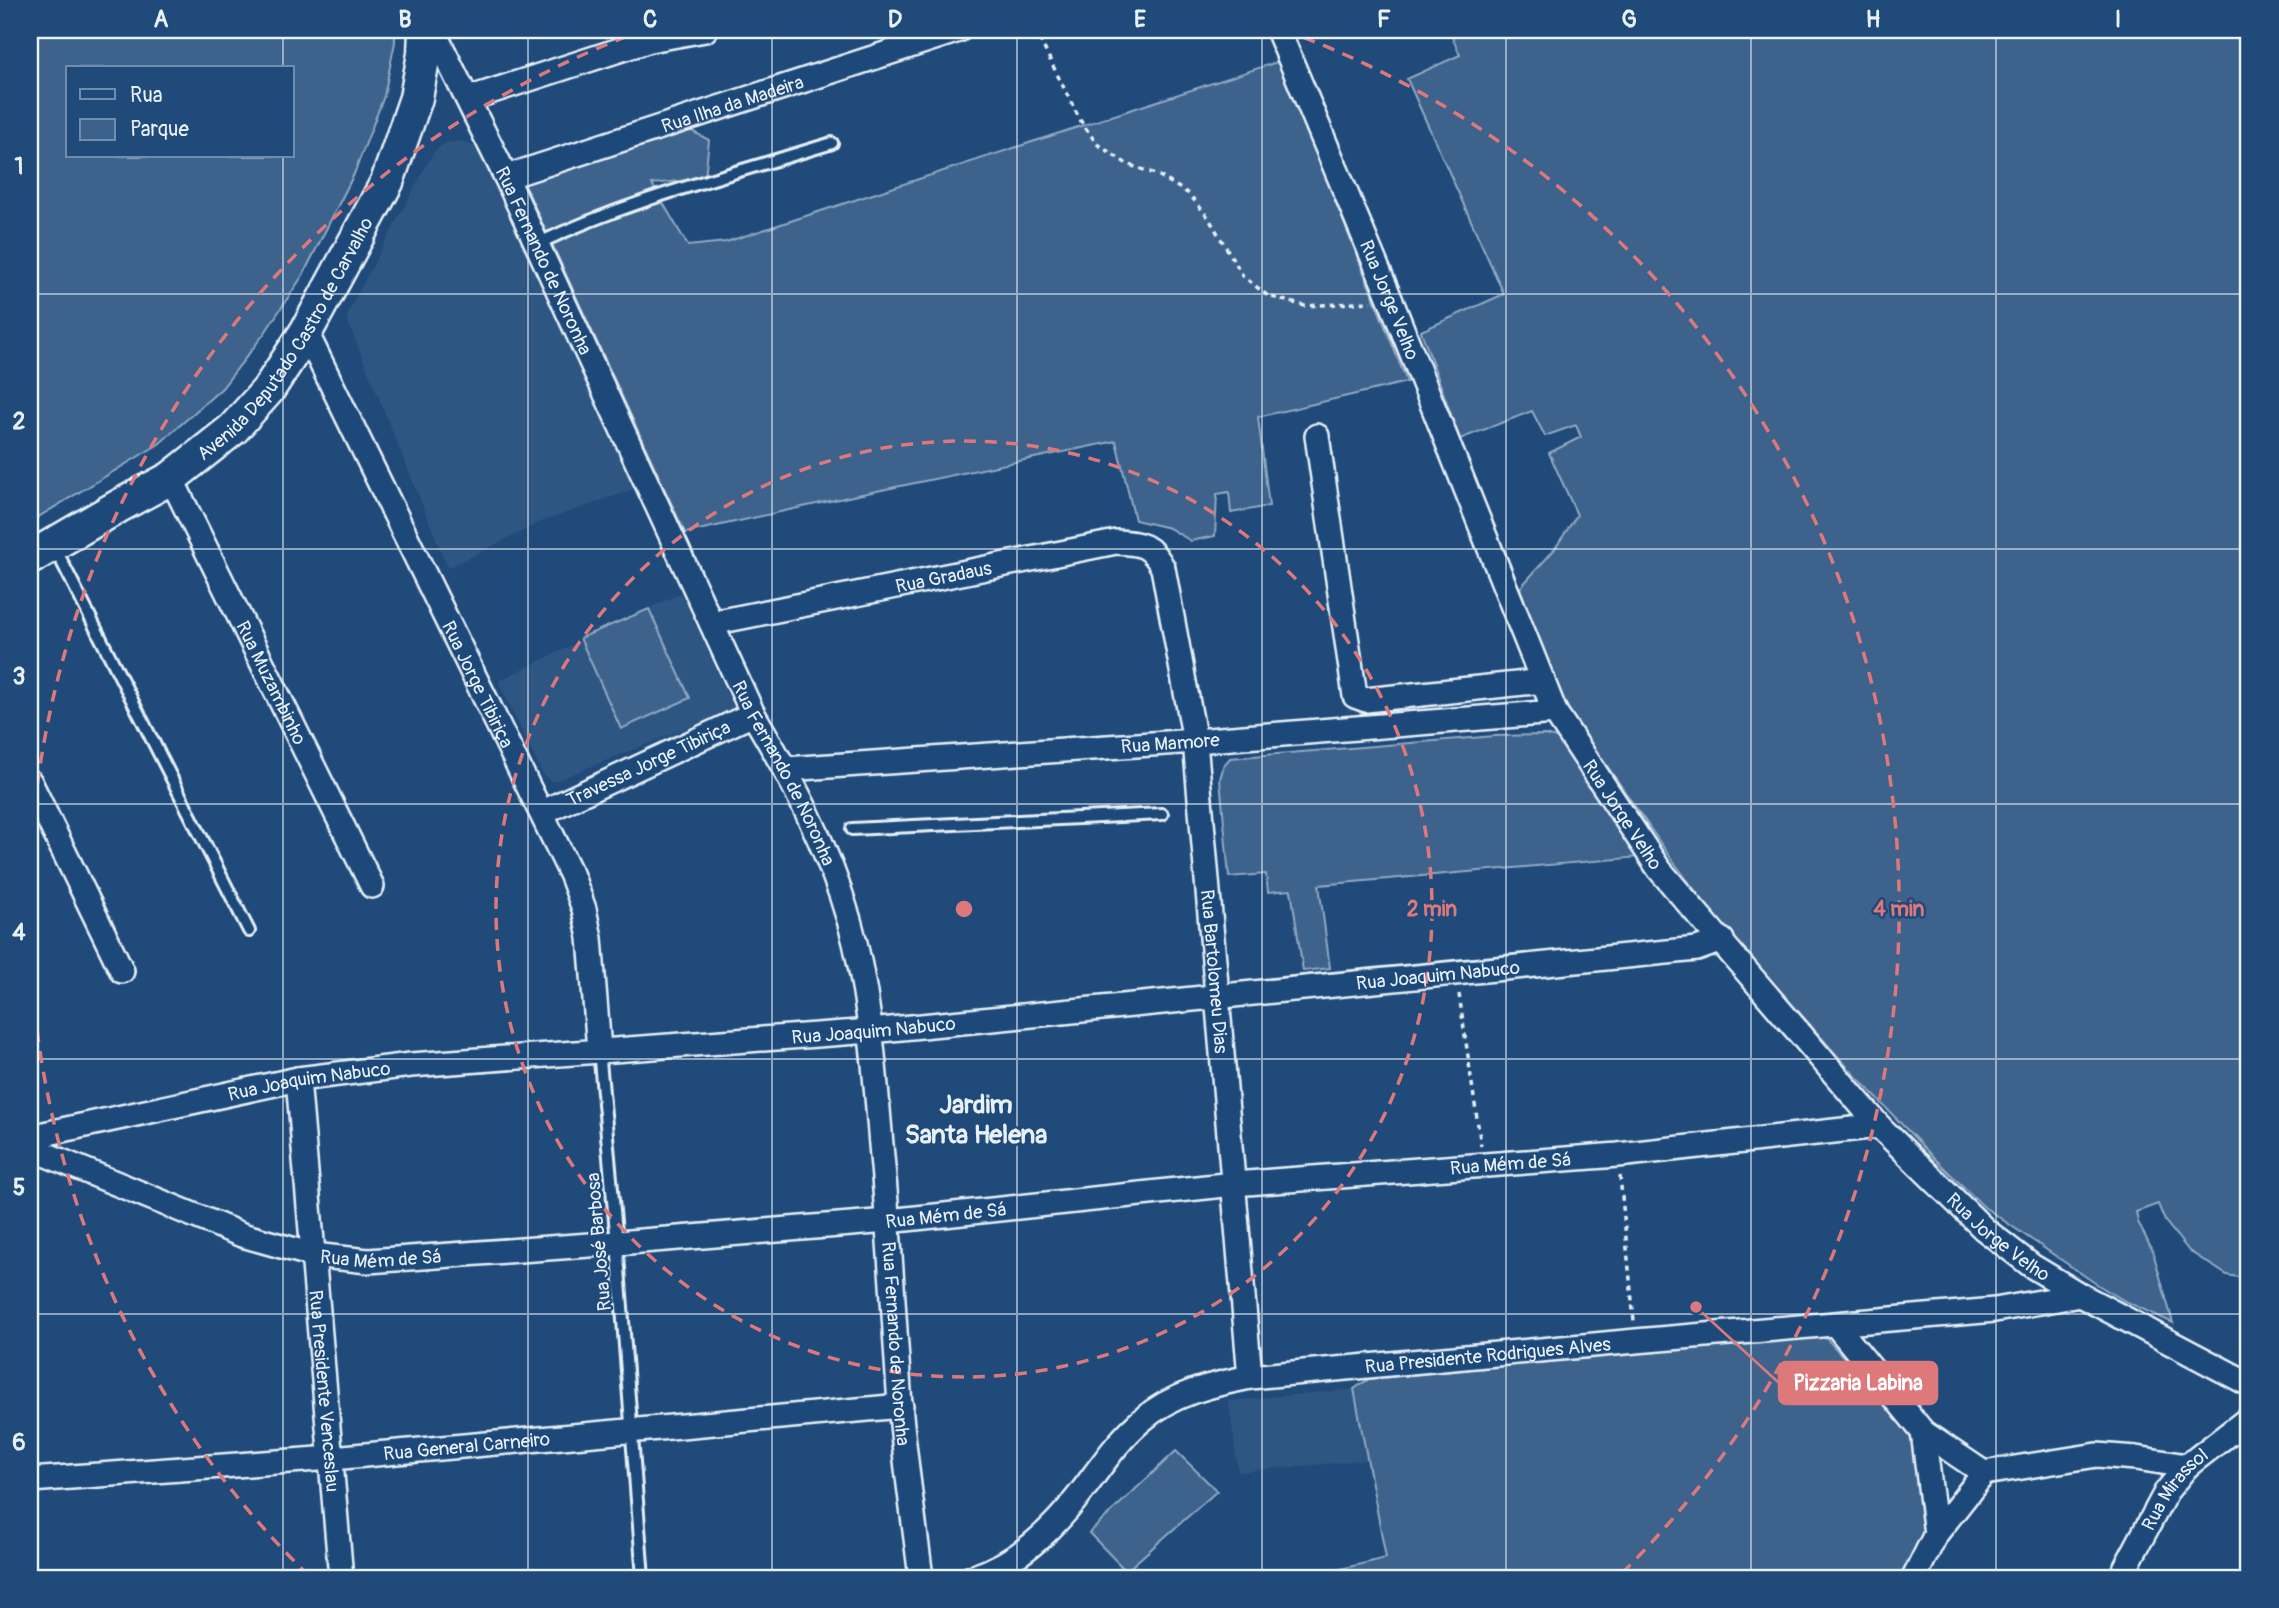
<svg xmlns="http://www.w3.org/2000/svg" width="2279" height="1608" viewBox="0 0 2279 1608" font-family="Pangolin,sans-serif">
	<rect width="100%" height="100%" fill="#1f4a7a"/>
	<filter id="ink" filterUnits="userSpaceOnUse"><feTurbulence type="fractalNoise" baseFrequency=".0143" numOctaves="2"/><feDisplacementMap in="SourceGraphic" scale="14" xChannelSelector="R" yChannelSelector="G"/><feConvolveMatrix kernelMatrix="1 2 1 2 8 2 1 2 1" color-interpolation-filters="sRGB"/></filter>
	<g filter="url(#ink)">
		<!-- built -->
		<g fill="#2e5683">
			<polygon points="462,141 475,147 485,158 637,488 541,522 448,568 347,320 350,308 434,151 446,143"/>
			<polygon points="681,593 734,709 553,782 543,775 498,681"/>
			<polygon points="1354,1389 1367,1460 1238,1472 1229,1401"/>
		</g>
		<!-- green -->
		<g fill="#3c628c" stroke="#92aac2" stroke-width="2" fill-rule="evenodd">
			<path d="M30 30H395V42L384 96 354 174 303 275 264 334 222 388 159 444 30 522ZM292 68V156H68V68Z"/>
			<polygon points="1449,30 2249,30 2249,1279 2227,1275 2189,1251 2165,1221 2158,1204 2136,1212 2138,1222 2153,1252 2173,1323 2125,1301 2098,1285 1984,1207 1930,1154 1850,1070 1714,916 1668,854 1569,711 1550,670 1520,588 1554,550 1577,515 1549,453 1581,437 1576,425 1545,436 1532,411 1460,439 1421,331 1504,294 1407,79 1460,55"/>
			<polygon points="1280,61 1407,382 1258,417 1269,506 1231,513 1229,492 1217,494 1215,536 1191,541 1169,528 1135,520 1116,441 848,497 685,533 523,181 690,130 709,140 705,178 652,184 688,246 726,242"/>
			<polygon points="649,609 690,698 621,729 580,638"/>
			<polygon points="1545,735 1560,739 1641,857 1319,885 1330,968 1303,971 1291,890 1268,892 1266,874 1229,877 1220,779 1224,765 1230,758 1495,736"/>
			<polygon points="1819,1336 1827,1339 1885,1402 1915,1444 1936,1534 1914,1578 1304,1578 1386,1558 1354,1389 1369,1379"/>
			<polygon points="1176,1451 1217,1491 1126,1571 1089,1533"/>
		</g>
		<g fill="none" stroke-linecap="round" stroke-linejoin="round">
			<!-- lane casing -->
			<g stroke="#e8f1f8" stroke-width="16">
				<g id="lane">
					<path d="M537 244C631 199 733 174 832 143"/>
					<polyline points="54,546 249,931"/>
					<polyline points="852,829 1162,814"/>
					<polyline points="599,1050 617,1243 643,1578"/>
				</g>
			</g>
			<!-- street casing -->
			<g stroke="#e8f1f8" stroke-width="28">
				<g id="street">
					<path id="s1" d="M433 30 506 177 753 714C792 779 828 847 849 920 871 996 875 1077 882 1156 890 1239 894 1322 900 1404 905 1462 914 1520 921 1578"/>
					<path id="s2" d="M1278 30 1391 301 1555 712 1659 869 1879 1126 1984 1229 2032 1266 2080 1295 2249 1384"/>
					<polyline points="468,99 650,40 705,30"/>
					<path id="s3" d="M506 177 959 30"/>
					<path id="s4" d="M306 332 572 876 584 909 590 938 599 1050"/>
					<polyline points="1317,436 1355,696 1366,700 1543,681"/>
					<path id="s5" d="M171 478 372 886"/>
					<path id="s6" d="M712 623 1116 542C1142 543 1151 545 1163 568L1195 741 1250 1377"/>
					<path id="s7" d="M786 769 1195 741 1555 712"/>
					<polyline points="30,782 122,971"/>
					<path id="s8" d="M543 812 753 714"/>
					<path id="s9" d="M298 1079 341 1578"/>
					<path id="s10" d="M30 1137 298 1079 411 1065 871 1031 1697 949 1722 940"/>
					<path id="s11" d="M30 1148 242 1235 313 1255 368 1261 617 1243 888 1221 1234 1184 1618 1155 1879 1126"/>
					<polyline points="1835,1324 1923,1432 1984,1473"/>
					<polyline points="1923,1432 1936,1534"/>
					<polyline points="1984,1473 2097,1455 2136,1458 2187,1466"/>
					<path id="s12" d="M30 1480 332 1458 901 1406"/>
					<path id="s13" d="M971 1578C1017 1563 1051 1532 1080 1494 1100 1468 1117 1441 1142 1420 1173 1393 1211 1385 1250 1377L1636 1341 1995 1310 2080 1295"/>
					<polyline points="1914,1578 1936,1534 1984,1473"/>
					<path id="s14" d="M2120 1578 2166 1492 2187 1466 2249 1418"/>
				</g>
			</g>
			<!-- secondary casing -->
			<g stroke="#e8f1f8" stroke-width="37">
				<g id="secondary">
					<path id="s15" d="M30 558 119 506 171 478 233 429 268 390 306 332 387 182 416 98 424 54 425 30"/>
				</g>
			</g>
			<!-- path -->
			<g stroke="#e8f1f8" stroke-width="3.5" stroke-dasharray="5 5" stroke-linecap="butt">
				<polyline points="1035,30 1080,120 1097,144 1127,164 1158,175 1189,194 1208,217 1243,276 1268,296 1305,306 1371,302"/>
				<polyline points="1459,994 1481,1146"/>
				<polyline points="1620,1176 1634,1321"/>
			</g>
			<!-- lane -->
			<use href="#lane" stroke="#1f4a7a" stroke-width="10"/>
			<!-- street -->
			<use href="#street" stroke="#1f4a7a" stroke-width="23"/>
			<!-- secondary -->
			<use href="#secondary" stroke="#1f4a7a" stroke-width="32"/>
		</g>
	</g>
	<!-- grid -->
	<path fill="none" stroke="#e8f1f8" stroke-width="2" stroke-opacity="0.55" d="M283 30V68M528 30V1578M772 30V1578M1017 30V1578M1262 30V1578M1506 30V1578M1751 30V1578M1996 30V1578M283 156V1578M30 294H2249M30 549H2249M30 804H2249M30 1059H2249M30 1314H2249"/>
	<!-- distance rings -->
	<g fill="none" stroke="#dd787b" stroke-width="3.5" stroke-dasharray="12 9">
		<circle cx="964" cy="909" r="468"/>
		<path d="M309 1576A935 935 0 0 1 30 950M30 868A935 935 0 0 1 644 30M1284 30A935 935 0 0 1 1619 1576"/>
	</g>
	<g text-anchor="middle" stroke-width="5" stroke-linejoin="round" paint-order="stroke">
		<!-- street labels -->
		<g font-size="19" fill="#e8f1f8" stroke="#1f4a7a">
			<text dy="7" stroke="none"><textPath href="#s3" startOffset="238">Rua Ilha da Madeira</textPath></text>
			<text dy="7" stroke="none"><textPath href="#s1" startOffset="256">Rua Fernando de Noronha</textPath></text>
			<text dy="7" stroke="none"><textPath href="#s2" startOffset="292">Rua Jorge Velho</textPath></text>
			<text dy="7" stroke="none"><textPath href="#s15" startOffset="345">Avenida Deputado Castro de Carvalho</textPath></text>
			<text dy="7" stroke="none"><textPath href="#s6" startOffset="236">Rua Gradaus</textPath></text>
			<text dy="7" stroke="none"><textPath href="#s5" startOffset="228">Rua Muzambinho</textPath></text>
			<text dy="7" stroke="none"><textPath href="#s4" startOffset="392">Rua Jorge Tibiriça</textPath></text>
			<text dy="7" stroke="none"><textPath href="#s7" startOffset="385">Rua Mamore</textPath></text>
			<text dy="7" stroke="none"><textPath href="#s8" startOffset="116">Travessa Jorge Tibiriça</textPath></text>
			<text dy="7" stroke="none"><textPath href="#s1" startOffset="822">Rua Fernando de Noronha</textPath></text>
			<text dy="7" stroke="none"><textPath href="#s2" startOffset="859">Rua Jorge Velho</textPath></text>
			<text dy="7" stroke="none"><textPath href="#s6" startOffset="877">Rua Bartolomeu Dias</textPath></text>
			<text dy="7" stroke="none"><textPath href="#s10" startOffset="1419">Rua Joaquim Nabuco</textPath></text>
			<text dy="7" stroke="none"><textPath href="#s10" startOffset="852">Rua Joaquim Nabuco</textPath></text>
			<text dy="7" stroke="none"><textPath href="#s10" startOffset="285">Rua Joaquim Nabuco</textPath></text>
			<text dy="7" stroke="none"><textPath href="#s11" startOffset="1505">Rua Mém de Sá</textPath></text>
			<text dy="7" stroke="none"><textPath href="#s11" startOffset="938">Rua Mém de Sá</textPath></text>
			<text dy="7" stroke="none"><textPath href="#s2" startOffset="1426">Rua Jorge Velho</textPath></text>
			<text transform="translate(598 1242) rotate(-95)" y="7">Rua José Barbosa</text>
			<text dy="7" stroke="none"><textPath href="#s11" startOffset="371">Rua Mém de Sá</textPath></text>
			<text dy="7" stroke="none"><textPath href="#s1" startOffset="1410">Rua Fernando de Noronha</textPath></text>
			<text dy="7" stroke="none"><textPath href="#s13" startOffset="593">Rua Presidente Rodrigues Alves</textPath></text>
			<text dy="7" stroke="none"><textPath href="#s9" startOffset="313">Rua Presidente Venceslau</textPath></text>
			<text dy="7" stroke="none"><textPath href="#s12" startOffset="438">Rua General Carneiro</textPath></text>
			<text dy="7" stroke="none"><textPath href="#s14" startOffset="105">Rua Mirassol</textPath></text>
		</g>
		<!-- district labels -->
		<g font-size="26" font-weight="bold" fill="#e8f1f8" stroke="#1f4a7a">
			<text x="976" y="1113">Jardim<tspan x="976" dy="30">Santa Helena</tspan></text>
		</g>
	</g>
	<circle cx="964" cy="909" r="10" fill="#dd787b" stroke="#1f4a7a" stroke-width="3.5"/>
	<g font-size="21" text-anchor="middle" font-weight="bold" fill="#dd787b" stroke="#1f4a7a" stroke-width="5" stroke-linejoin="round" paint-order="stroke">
		<text x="1432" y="916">2 min</text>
		<text x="1899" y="916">4 min</text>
	</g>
	<!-- callouts -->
	<path fill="none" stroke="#dd787b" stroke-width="2.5" d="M1696 1307L1779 1383"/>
	<circle fill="#dd787b" stroke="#1f4a7a" stroke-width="2.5" cx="1696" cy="1307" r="7"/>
	<rect fill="#dd787b" stroke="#dd787b" stroke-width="2.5" x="1779" y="1362" width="158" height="42" rx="7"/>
	<g font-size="21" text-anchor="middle" font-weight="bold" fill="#fff">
		<text x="1858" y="1390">Pizzaria Labina</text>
	</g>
	<!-- margin -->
	<rect width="2279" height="1608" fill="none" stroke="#1f4a7a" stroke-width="77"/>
	<!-- legend -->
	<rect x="66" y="66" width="228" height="91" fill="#1f4a7a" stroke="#6f8dac" stroke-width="2"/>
	<rect x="80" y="89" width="35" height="10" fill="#1f4a7a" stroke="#6f8dac" stroke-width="2"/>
	<text x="130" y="102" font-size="21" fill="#e8f1f8">Rua</text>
	<rect x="80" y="119" width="35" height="21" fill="#3c628c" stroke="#6f8dac" stroke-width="2"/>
	<text x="130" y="136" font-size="21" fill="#e8f1f8">Parque</text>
	<rect x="38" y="38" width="2202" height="1532" fill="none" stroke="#e8f1f8" stroke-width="2.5"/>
	<g font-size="23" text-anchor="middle" font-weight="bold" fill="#e8f1f8">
		<text x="161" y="27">A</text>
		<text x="405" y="27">B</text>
		<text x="650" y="27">C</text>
		<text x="895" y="27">D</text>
		<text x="1140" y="27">E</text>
		<text x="1384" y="27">F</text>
		<text x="1629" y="27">G</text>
		<text x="1873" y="27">H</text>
		<text x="2118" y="27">I</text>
		<text x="19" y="174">1</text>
		<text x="19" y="429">2</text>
		<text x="19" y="684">3</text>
		<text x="19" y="940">4</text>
		<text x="19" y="1195">5</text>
		<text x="19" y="1450">6</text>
	</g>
</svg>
